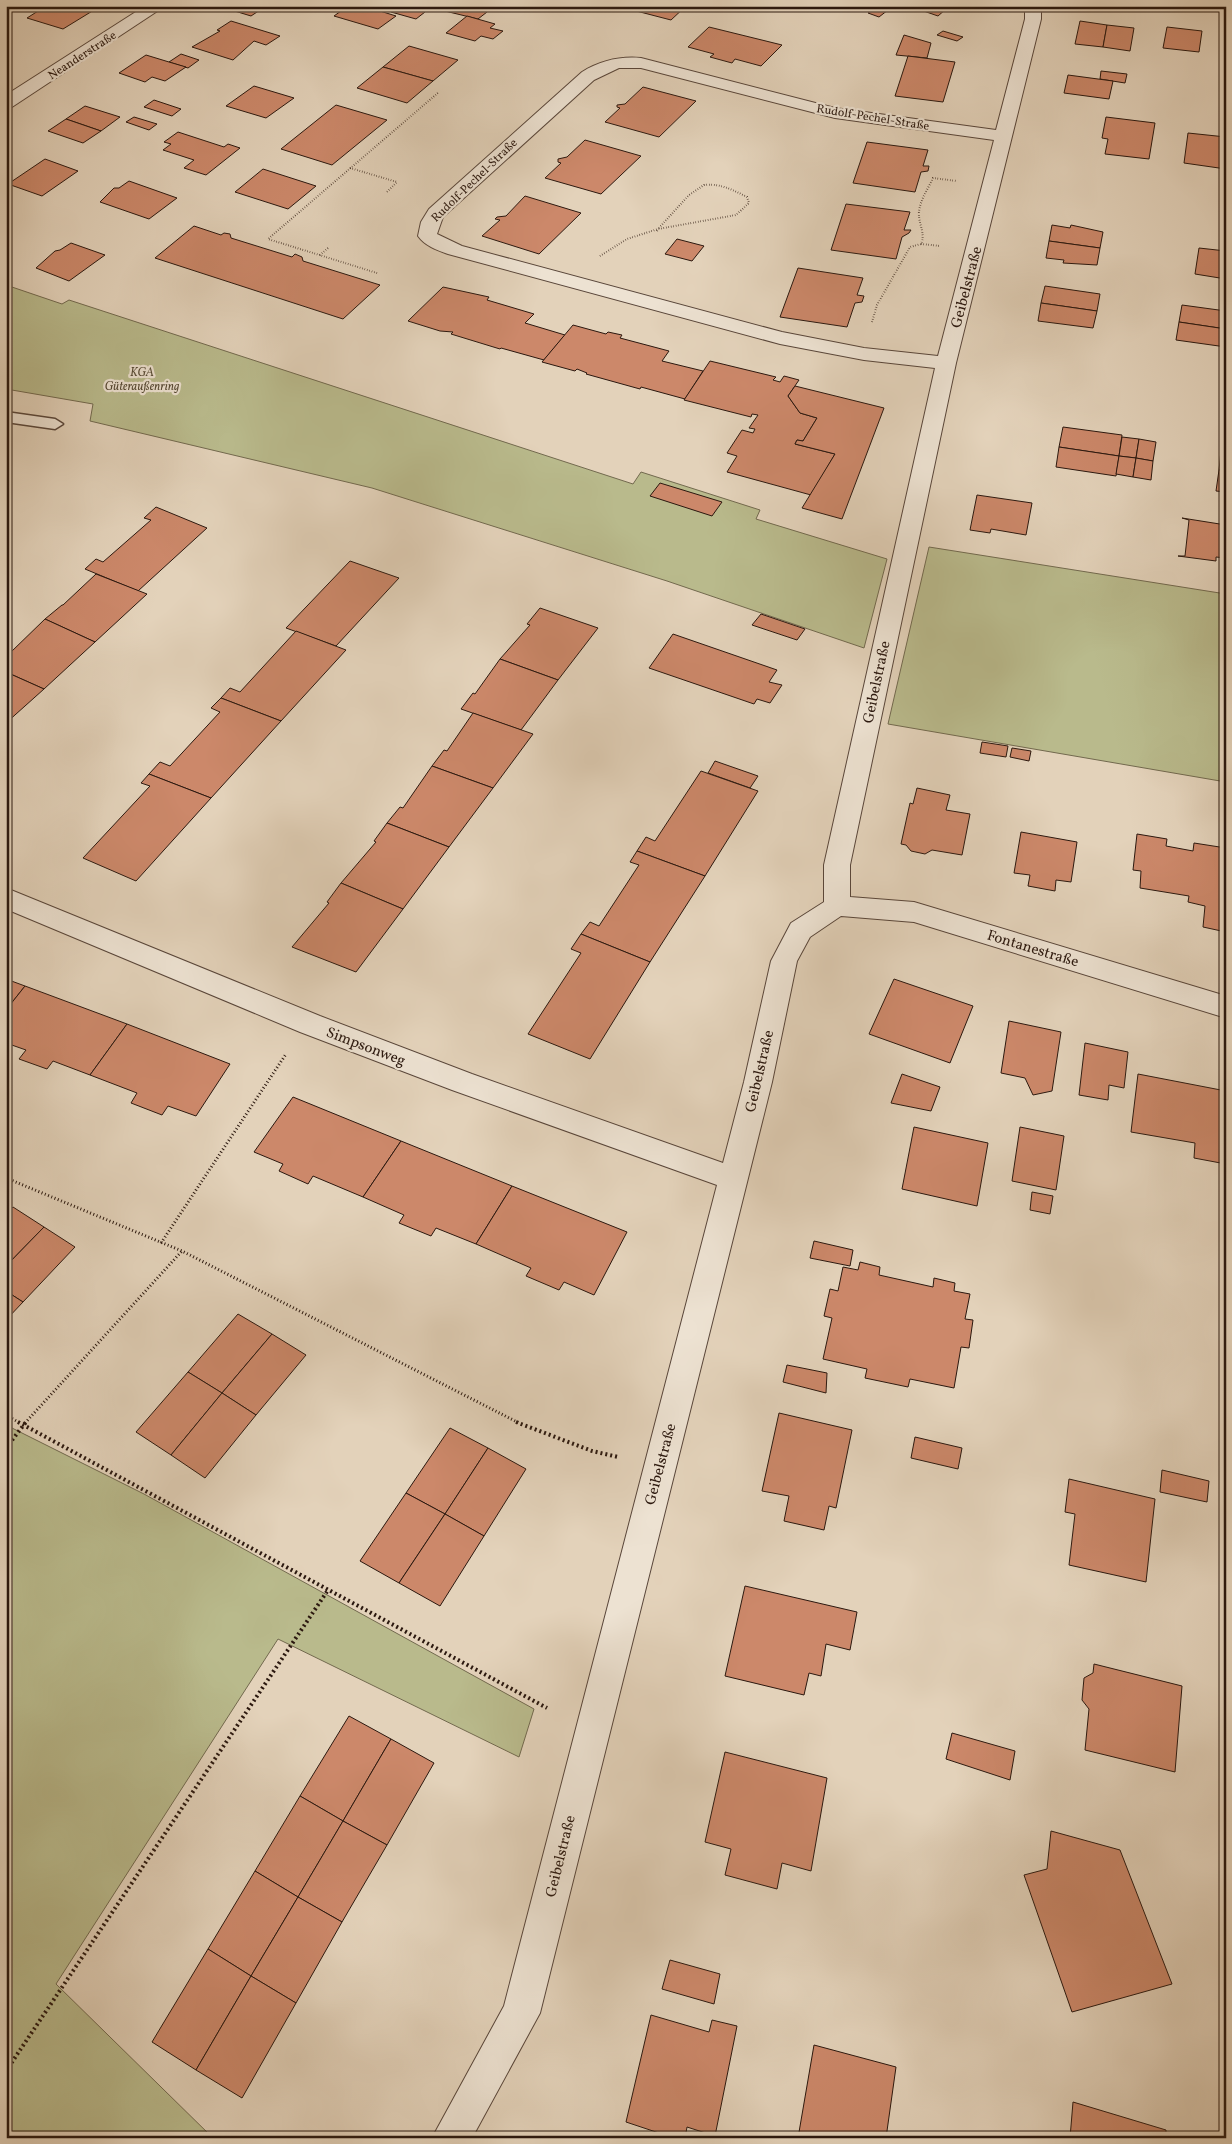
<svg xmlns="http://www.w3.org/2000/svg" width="1232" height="2144" viewBox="0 0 1232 2144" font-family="Vollkorn,serif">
	<rect width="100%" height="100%" fill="#e3d2ba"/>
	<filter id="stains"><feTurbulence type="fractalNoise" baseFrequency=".004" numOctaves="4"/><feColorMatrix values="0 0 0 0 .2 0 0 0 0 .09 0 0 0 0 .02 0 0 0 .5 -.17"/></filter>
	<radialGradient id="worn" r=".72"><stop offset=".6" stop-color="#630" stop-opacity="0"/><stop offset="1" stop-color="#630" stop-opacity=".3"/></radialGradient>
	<!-- green -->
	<g fill="#b9ba8c" stroke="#72694e">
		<polygon points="6,285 62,304 69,300 633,484 641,472 760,510 756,519 887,559 864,648 667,581 372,488 90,421 93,404 6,389"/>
		<polygon points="929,547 1226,594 1226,782 888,724"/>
		<polygon points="6,1425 144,1494 534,1709 519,1757 278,1639 56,1984 213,2138 6,2138"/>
	</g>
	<!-- building -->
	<g fill="#cc886a" stroke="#2b180f">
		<polygon points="46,6 82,6 94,10 63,29 27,18"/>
		<polygon points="233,6 249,6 260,10 251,16 228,9"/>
		<polygon points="348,6 364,6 396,16 378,29 334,16"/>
		<polygon points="400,6 406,6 425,12 416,19 391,12"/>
		<polygon points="441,6 456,6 449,12 437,9"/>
		<polygon points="456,6 465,6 487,12 478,19 449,12"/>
		<polygon points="617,6 686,6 671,20"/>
		<polygon points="877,6 888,10 879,17 868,13"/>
		<polygon points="917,6 942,6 946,9 938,16 915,8"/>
		<polygon points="467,16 495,24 490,28 503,31 493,39 481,36 475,41 446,33"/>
		<polygon points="231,21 280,36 266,45 254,41 233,60 192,47 220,31 217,30"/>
		<polygon points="1080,21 1107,25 1103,47 1075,44"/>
		<polygon points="1107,25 1134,28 1130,51 1103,47"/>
		<polygon points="709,27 782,45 761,66 735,59 732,63 710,57 714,54 688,47"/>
		<polygon points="1167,27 1202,31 1199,52 1163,48"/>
		<polygon points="943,31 963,37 957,41 937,35"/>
		<polygon points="904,35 931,43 927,58 896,55"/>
		<polygon points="409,46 458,60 433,81 383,67"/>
		<polygon points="181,54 199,60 188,68 169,62"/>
		<polygon points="146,55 169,62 186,67 165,81 152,77 145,82 119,73"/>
		<polygon points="908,56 955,62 943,102 895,96"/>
		<polygon points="383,67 433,81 407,103 357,88"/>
		<polygon points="1101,71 1127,74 1125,83 1100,79"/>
		<polygon points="1068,75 1113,81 1109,99 1064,93"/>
		<polygon points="254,86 294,98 266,118 226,106"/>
		<polygon points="643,87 696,101 659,137 605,122 620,108 617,107 617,105 625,104"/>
		<polygon points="154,100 181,109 172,116 144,107"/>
		<polygon points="336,105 387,120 332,165 281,149"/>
		<polygon points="85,106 120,117 101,131 66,119"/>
		<polygon points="134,117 157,124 149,130 126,122"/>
		<polygon points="1106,117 1155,123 1149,159 1105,154 1108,139 1102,138"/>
		<polygon points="66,119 101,131 83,143 48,131"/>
		<polygon points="178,132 224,147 228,144 240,148 206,175 184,168 194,160 163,150 171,144 164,142"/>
		<polygon points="1188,133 1226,137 1226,169 1184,163"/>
		<polygon points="585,140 641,156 601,194 545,178 561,163 558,162 558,159 567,157"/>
		<polygon points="867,142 928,150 923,166 929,166 928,171 921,172 915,192 853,183"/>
		<polygon points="45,159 78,171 42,196 8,184"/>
		<polygon points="263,169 316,186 288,209 235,192"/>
		<polygon points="129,181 177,198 149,219 100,202 114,188 119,188"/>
		<polygon points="525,196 581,213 539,254 482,236 500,220 495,219 497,217 506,216"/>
		<polygon points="846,204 910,212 904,230 911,230 909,233 902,237 896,259 831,250"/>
		<polygon points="1052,225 1070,228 1071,225 1103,232 1100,248 1049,241"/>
		<polygon points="194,226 221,235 224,233 230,234 231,238 292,257 295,254 302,257 303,261 380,285 343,319 155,258"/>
		<polygon points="677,239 704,246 692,261 665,254"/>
		<polygon points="1049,241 1100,248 1097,265 1063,263 1064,260 1046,258"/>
		<polygon points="71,243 105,255 69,281 36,268 55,251 60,250"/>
		<polygon points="1199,248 1226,251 1226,279 1195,274"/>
		<polygon points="798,268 863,278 857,295 864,296 862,302 855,303 847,327 780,317"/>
		<polygon points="1045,286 1100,294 1097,311 1041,303"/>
		<polygon points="443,287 489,297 487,300 534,314 525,323 565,335 544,360 501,348 500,349 451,334 453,332 440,331 408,321"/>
		<polygon points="1041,303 1097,311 1093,328 1038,321"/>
		<polygon points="1182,305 1226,311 1226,329 1179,322"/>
		<polygon points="1179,322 1226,329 1226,347 1176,340"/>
		<polygon points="573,325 606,334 608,332 622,335 620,338 669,351 662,361 703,371 685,399 641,387 640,389 586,374 587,373 577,369 575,371 542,362"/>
		<polygon points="710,361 776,377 773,380 780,382 784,376 799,380 788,396 800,413 817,418 803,441 797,440 795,444 835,454 811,495 727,472 737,456 727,453 742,430 753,433 755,429 749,428 758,415 752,414 751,417 684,400"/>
		<polygon points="795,386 884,408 842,519 802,508 835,454 795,444 797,440 803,441 817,418 800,413 788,396"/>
		<polygon points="1063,427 1122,435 1119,456 1059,447"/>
		<polygon points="1122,437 1139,439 1136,458 1119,456"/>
		<polygon points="1139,439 1156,442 1153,461 1136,458"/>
		<polygon points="1059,447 1119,456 1116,476 1056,467"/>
		<polygon points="1221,450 1226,451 1226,471 1219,470"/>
		<polygon points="1119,456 1136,458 1133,477 1116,474"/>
		<polygon points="1136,458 1153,461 1151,480 1133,477"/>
		<polygon points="1219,470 1226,471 1226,492 1216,491"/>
		<polygon points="660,483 722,502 712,516 650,496"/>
		<polygon points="977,495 1032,503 1026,535 991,529 990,533 970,530"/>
		<polygon points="156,507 207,528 138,591 85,569 96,559 103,562 151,520 144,518"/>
		<polygon points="1182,518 1226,525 1226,558 1216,557 1216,561 1178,556 1185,556 1189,520"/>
		<polygon points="350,561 399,578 336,646 286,628"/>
		<polygon points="96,574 147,594 95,642 45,619 62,605 63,605"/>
		<polygon points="540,608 598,628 558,680 500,659 530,625 527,624"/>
		<polygon points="761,614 805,629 797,640 752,625"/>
		<polygon points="45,619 95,642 44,689 6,672 6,653 11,652"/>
		<polygon points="296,631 346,650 281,721 221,698 230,688 240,692"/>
		<polygon points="673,634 777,670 769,682 782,685 770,703 757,699 754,704 649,668"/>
		<polygon points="500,659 558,680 521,730 461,709 473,693 475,694"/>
		<polygon points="6,672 44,689 6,723"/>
		<polygon points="221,698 281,721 211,798 149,774 160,762 170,766 220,712 211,708"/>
		<polygon points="473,713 533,734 493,788 432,766 444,750 447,751"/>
		<polygon points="982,742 1008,746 1006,757 980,753"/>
		<polygon points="1012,748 1031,751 1029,761 1010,757"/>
		<polygon points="715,761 758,776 750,788 708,773"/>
		<polygon points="432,766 493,788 449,847 387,823 400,807 403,808"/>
		<polygon points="701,771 758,791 705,876 637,851 646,837 655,841"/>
		<polygon points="149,774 211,798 136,881 83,858 150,786 141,783"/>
		<polygon points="917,788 950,795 946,810 970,814 962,855 932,850 925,854 911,851 906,845 901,844 910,803 913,804"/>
		<polygon points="387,823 449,847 403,909 341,883 376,842 374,841"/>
		<polygon points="1021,832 1077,842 1071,882 1056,880 1055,891 1028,886 1030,875 1014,873"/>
		<polygon points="1137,834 1167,839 1166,846 1193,851 1194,843 1226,848 1226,932 1203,927 1205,906 1188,902 1189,896 1140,888 1141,871 1133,870"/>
		<polygon points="637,851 705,876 650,962 581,934 590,922 599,926 639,865 630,862"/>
		<polygon points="341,883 403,909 356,972 292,947 329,903 327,902"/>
		<polygon points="581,934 650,962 590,1059 528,1034 581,953 571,949"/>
		<polygon points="6,979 25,986 6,1010"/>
		<polygon points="894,979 973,1006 950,1063 869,1034"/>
		<polygon points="25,986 127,1024 90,1075 53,1061 47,1069 19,1059 26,1050 6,1043 6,1010"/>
		<polygon points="1009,1021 1061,1032 1052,1091 1033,1095 1025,1078 1001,1073"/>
		<polygon points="127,1024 230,1064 196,1116 168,1106 162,1115 131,1103 137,1093 90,1075"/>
		<polygon points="1085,1043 1128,1052 1124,1088 1109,1085 1108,1100 1079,1095"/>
		<polygon points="902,1074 940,1087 931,1111 891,1103"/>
		<polygon points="1138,1074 1226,1091 1226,1164 1194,1158 1195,1143 1131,1132"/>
		<polygon points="293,1097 401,1141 363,1197 313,1176 308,1184 279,1171 283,1164 254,1152"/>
		<polygon points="914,1127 988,1143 977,1206 902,1189"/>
		<polygon points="1020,1127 1064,1136 1056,1190 1012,1181"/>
		<polygon points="401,1141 512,1186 476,1244 436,1228 431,1236 399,1223 404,1215 363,1197"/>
		<polygon points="512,1186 627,1232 594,1295 564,1282 559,1290 526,1276 531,1268 476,1244"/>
		<polygon points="1032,1192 1053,1196 1050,1214 1030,1210"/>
		<polygon points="13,1207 44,1227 6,1266 6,1214"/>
		<polygon points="44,1227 75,1247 23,1302 6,1291 6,1266"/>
		<polygon points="814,1241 853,1250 850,1266 810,1258"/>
		<polygon points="860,1262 880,1267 879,1275 933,1287 934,1278 955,1283 954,1291 970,1294 965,1319 973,1320 969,1348 961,1347 954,1388 910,1379 908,1387 865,1378 867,1369 823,1359 832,1318 824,1316 830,1289 838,1291 843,1267 858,1270"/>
		<polygon points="6,1291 23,1302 6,1320"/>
		<polygon points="238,1314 272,1334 222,1393 188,1372"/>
		<polygon points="272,1334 306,1355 256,1415 222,1393"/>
		<polygon points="787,1365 827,1373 826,1393 783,1382"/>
		<polygon points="188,1372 222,1393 171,1455 136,1432"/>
		<polygon points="222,1393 256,1415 205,1478 171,1455"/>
		<polygon points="779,1413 852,1430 836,1508 829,1506 824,1530 784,1521 789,1496 762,1491"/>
		<polygon points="450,1428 488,1448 445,1514 406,1493"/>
		<polygon points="915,1437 962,1448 958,1469 911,1458"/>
		<polygon points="488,1448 526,1469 484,1536 445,1514"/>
		<polygon points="1162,1470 1209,1481 1207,1502 1160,1492"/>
		<polygon points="1069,1479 1155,1499 1146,1582 1069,1565 1075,1514 1065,1512"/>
		<polygon points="406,1493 445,1514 399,1583 360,1561"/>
		<polygon points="445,1514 484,1536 440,1606 399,1583"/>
		<polygon points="745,1586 857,1612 850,1650 826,1644 821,1676 809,1673 804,1695 725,1676"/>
		<polygon points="1094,1664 1182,1686 1175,1772 1085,1750 1089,1709 1082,1700 1084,1678 1093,1673"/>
		<polygon points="349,1716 391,1739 343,1821 300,1796"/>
		<polygon points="952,1733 1015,1751 1010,1780 946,1759"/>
		<polygon points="391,1739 434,1763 387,1845 343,1821"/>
		<polygon points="725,1752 827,1778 811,1871 782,1863 777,1889 725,1875 731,1849 705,1842"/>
		<polygon points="300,1796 343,1821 298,1897 255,1871"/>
		<polygon points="343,1821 387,1845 342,1922 298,1897"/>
		<polygon points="1051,1831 1120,1850 1172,1984 1072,2012 1024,1875 1047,1869"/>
		<polygon points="255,1871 298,1897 251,1976 208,1949"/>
		<polygon points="298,1897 342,1922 296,2003 251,1976"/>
		<polygon points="208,1949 251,1976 196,2070 152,2042"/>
		<polygon points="670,1960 720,1974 714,2004 662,1989"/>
		<polygon points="251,1976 296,2003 242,2098 196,2070"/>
		<polygon points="651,2015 709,2032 712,2020 737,2026 715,2136 687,2127 685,2138 674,2138 626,2122"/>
		<polygon points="814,2045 896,2067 886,2138 798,2138"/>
		<polygon points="1073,2102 1166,2130 1166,2138 1070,2138"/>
	</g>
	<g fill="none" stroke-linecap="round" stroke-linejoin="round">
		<!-- lane casing -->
		<g stroke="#59463a" stroke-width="3">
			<polygon id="lane" points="6,412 55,419 63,424 55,429 6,422"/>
		</g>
		<!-- street casing -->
		<g stroke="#59463a" stroke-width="2">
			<g id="street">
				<polygon points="145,6 165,6 12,107 6,108 6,95"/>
				<path d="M1025 6H1041V19L956 363 850 865V897L914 902 1226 996V1018L914 922 841 916 810 937 797 961 772 1082 540 2013 472 2138H432L504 2006 717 1185 452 1090 300 1032 6 909V888L320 1016 472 1074 723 1163 744 1082 771 961 791 923 824 902V865L935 368 864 360 780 344 448 254C437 250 425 246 418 236L421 222 429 209 582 72C600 61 619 56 641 58L835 108 996 130 1025 19ZM619 68H641L835 118 994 140 938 356 864 348 782 332 462 246 437 234 443 217 594 80Z"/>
				<polygon points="1217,6 1226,6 1226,11 1219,9"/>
			</g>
		</g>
		<!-- path-far2 -->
		<g stroke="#2b180f" stroke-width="2" stroke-dasharray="0.5 2" stroke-linecap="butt">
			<polyline points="350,168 397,182 386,193"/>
			<path d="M704 185C720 183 733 190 747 197L749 203 736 215 658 229 689 195Z"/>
			<polyline points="657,231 658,229"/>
			<polyline points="921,244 940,246"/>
			<polyline points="320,255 328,248"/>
			<polyline points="600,256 627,239 658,229"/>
			<polyline points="377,273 268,239 439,92"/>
			<path d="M872 322 877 305 910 247 921 244C926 233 918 224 919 212 920 200 928 189 933 178L957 181"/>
		</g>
		<!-- path-far1 -->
		<g stroke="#2b180f" stroke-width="3" stroke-dasharray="1 2.5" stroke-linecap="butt">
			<polyline points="6,1178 182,1251 519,1423"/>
			<polyline points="161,1243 286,1054"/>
			<polyline points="6,1415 20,1423"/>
			<polyline points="25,1423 182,1251"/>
		</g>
		<!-- path -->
		<g stroke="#2b180f" stroke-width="4" stroke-dasharray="2 3" stroke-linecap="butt">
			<polyline points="18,1422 547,1708"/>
			<polyline points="516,1422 592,1451 618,1457"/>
			<polyline points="6,1448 26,1422"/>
			<polyline points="6,2071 328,1590"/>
		</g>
		<!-- lane -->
		<use href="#lane" fill="#ede2d2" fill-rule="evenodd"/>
		<!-- street -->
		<use href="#street" fill="#ede2d2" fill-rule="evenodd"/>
	</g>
	<g text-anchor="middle" stroke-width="4.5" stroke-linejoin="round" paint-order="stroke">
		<!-- far-street labels -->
		<g font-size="12" fill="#2b180f" stroke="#ede2d2">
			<text transform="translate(82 55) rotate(-33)" y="4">Neanderstraße</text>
			<text transform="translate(873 117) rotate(9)" y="4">Rudolf-Pechel-Straße</text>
			<text transform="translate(474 180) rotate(-44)" y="4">Rudolf-Pechel-Straße</text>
		</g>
		<!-- far-park labels -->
		<g font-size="12" font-style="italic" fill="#564934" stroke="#ede2d2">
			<text x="142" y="376">KGA<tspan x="142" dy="14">Güteraußenring</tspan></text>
		</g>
		<!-- street labels -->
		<g font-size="15" fill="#2b180f" stroke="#ede2d2">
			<text transform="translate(966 287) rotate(-75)" y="5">Geibelstraße</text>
			<text transform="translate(876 682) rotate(-78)" y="5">Geibelstraße</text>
			<text transform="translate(1033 948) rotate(17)" y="5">Fontanestraße</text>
			<text transform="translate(366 1046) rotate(21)" y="5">Simpsonweg</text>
			<text transform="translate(759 1071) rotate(-77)" y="5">Geibelstraße</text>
			<text transform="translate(660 1464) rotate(-75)" y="5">Geibelstraße</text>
			<text transform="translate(560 1856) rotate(-76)" y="5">Geibelstraße</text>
		</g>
	</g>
	<!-- margin -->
	<rect width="1232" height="2144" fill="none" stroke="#e3d2ba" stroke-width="25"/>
	<rect x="8" y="8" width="1217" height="2129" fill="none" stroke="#2b180f" stroke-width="2.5"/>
	<rect x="12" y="12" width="1207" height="2119" fill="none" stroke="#2b180f"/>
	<rect width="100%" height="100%" filter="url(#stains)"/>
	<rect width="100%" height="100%" fill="url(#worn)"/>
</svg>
